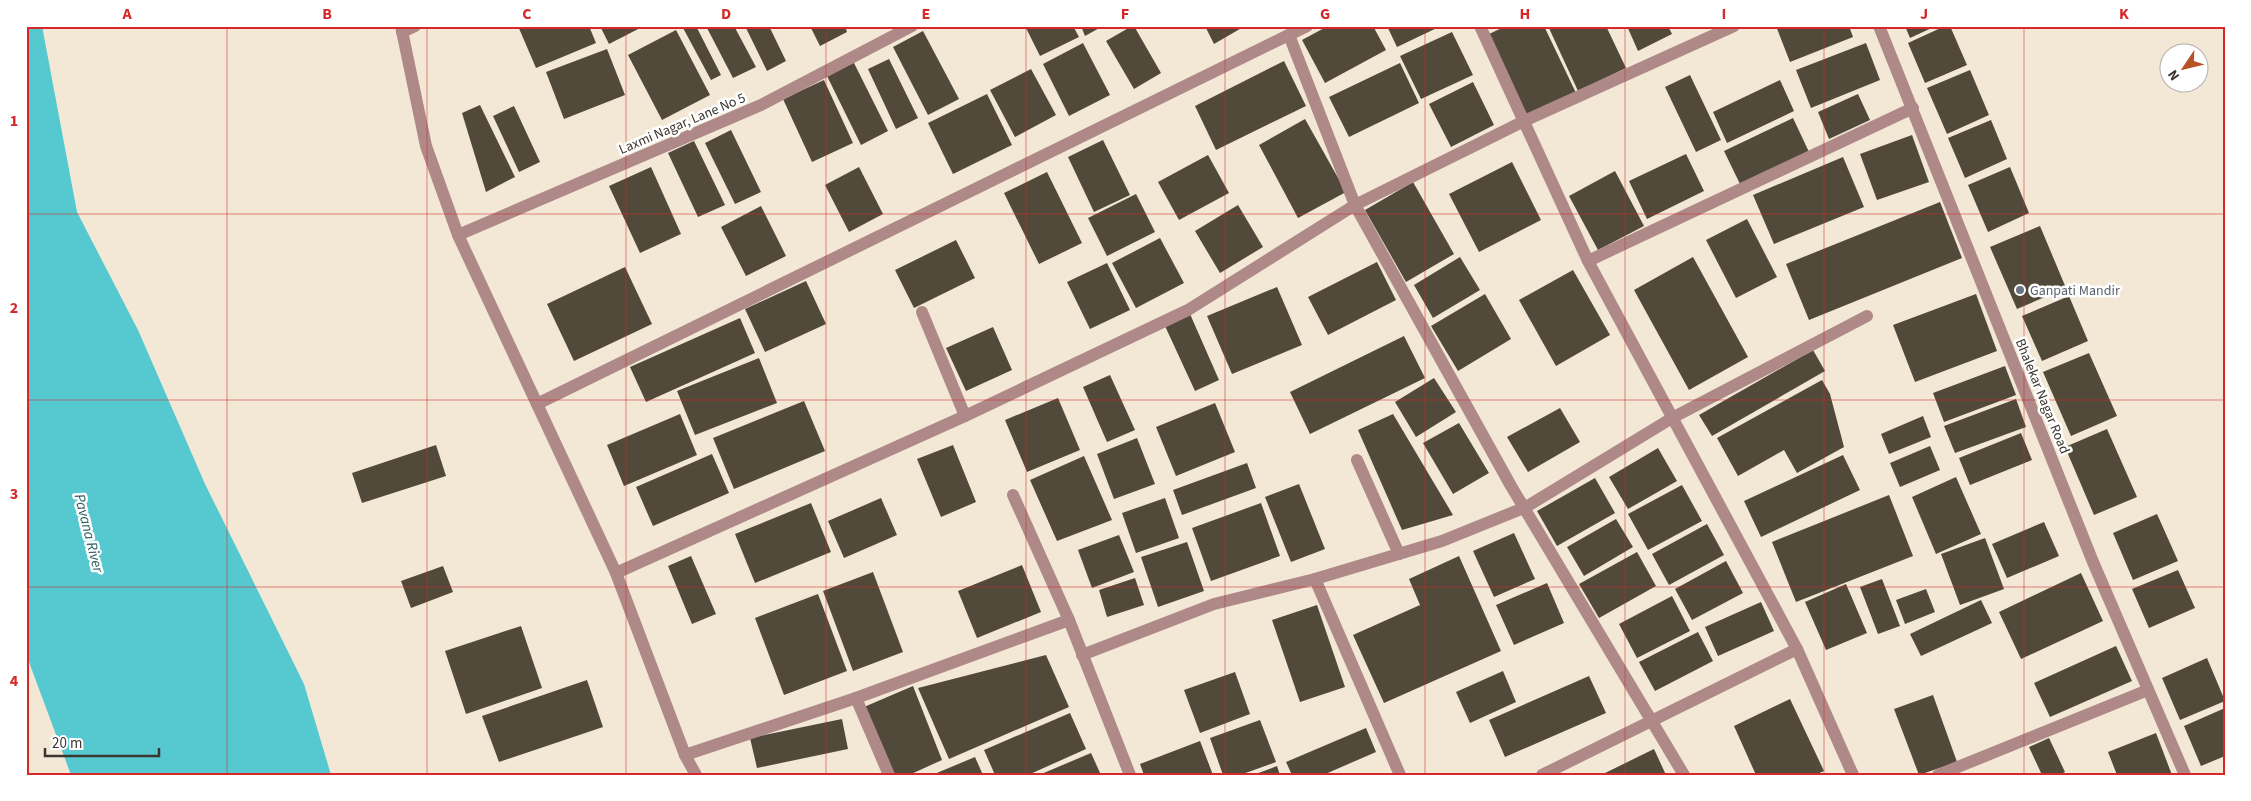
<svg xmlns="http://www.w3.org/2000/svg" width="2251" height="801" viewBox="0 0 2251 801" font-family="'Source Sans 3',sans-serif">
	<rect width="100%" height="100%" fill="#f2e8d5"/>
	<!-- water -->
	<polygon fill="#56c8cf" points="26,26 42,26 77,212 138,330 205,484 304,684 331,775 71,775 26,654"/>
	<!-- building -->
	<g fill="#514939">
		<polygon points="518,26 589,26 596,43 536,68"/>
		<polygon points="600,26 644,26 609,44"/>
		<polygon points="682,26 696,26 721,75 711,80"/>
		<polygon points="706,26 734,26 756,67 733,78"/>
		<polygon points="745,26 769,26 786,61 767,71"/>
		<polygon points="810,26 845,26 847,32 820,46"/>
		<polygon points="1025,26 1073,26 1079,37 1040,56"/>
		<polygon points="1081,26 1103,26 1085,36"/>
		<polygon points="1132,26 1134,26 1161,73 1134,89 1106,41"/>
		<polygon points="1205,26 1245,26 1214,44"/>
		<polygon points="1328,26 1373,26 1386,50 1325,83 1302,40"/>
		<polygon points="1387,26 1441,26 1397,47"/>
		<polygon points="1506,26 1544,26 1576,93 1526,117 1487,35"/>
		<polygon points="1548,26 1606,26 1626,68 1578,91"/>
		<polygon points="1627,26 1668,26 1672,34 1638,51"/>
		<polygon points="1776,26 1849,26 1853,37 1790,62"/>
		<polygon points="1905,26 1936,26 1910,38"/>
		<polygon points="1945,26 1950,26 1967,65 1925,83 1908,43"/>
		<polygon points="676,30 710,95 662,120 628,55"/>
		<polygon points="923,31 959,99 928,115 893,47"/>
		<polygon points="1452,32 1473,75 1421,99 1400,56"/>
		<polygon points="1083,43 1110,95 1069,116 1043,64"/>
		<polygon points="1866,43 1880,80 1811,108 1796,70"/>
		<polygon points="607,49 625,95 564,119 546,72"/>
		<polygon points="889,59 918,118 896,129 868,69"/>
		<polygon points="853,61 888,131 861,145 826,74"/>
		<polygon points="1284,61 1306,106 1216,150 1195,106"/>
		<polygon points="1400,63 1419,103 1349,137 1329,97"/>
		<polygon points="1031,69 1056,115 1015,137 990,90"/>
		<polygon points="1970,70 1989,115 1947,134 1927,88"/>
		<polygon points="1690,75 1721,140 1696,152 1665,87"/>
		<polygon points="824,80 853,143 812,162 783,99"/>
		<polygon points="1780,80 1794,111 1727,143 1713,112"/>
		<polygon points="1473,82 1494,125 1451,147 1429,104"/>
		<polygon points="987,94 1012,145 953,174 928,123"/>
		<polygon points="1858,94 1870,120 1829,139 1818,112"/>
		<polygon points="480,105 515,177 486,192 462,113"/>
		<polygon points="514,106 540,162 519,172 493,116"/>
		<polygon points="1793,118 1809,152 1740,184 1724,151"/>
		<polygon points="1305,119 1346,192 1298,218 1259,145"/>
		<polygon points="1991,120 2007,159 1965,178 1948,138"/>
		<polygon points="731,130 761,192 735,204 705,143"/>
		<polygon points="1912,135 1929,182 1877,200 1860,154"/>
		<polygon points="1103,140 1130,195 1094,212 1068,157"/>
		<polygon points="694,141 725,205 698,217 668,153"/>
		<polygon points="1686,154 1704,191 1647,219 1629,181"/>
		<polygon points="1208,155 1229,193 1179,220 1158,182"/>
		<polygon points="1843,157 1864,207 1774,244 1753,195"/>
		<polygon points="1512,162 1541,220 1479,252 1449,194"/>
		<polygon points="651,167 681,234 640,253 609,186"/>
		<polygon points="859,167 883,214 849,232 825,185"/>
		<polygon points="2010,167 2029,213 1988,232 1968,185"/>
		<polygon points="1615,171 1644,226 1598,250 1569,196"/>
		<polygon points="1047,172 1082,243 1039,264 1004,193"/>
		<polygon points="1413,182 1454,254 1406,282 1365,210"/>
		<polygon points="1136,194 1155,232 1107,256 1088,218"/>
		<polygon points="1940,202 1962,258 1809,320 1786,264"/>
		<polygon points="1238,205 1263,247 1220,273 1195,231"/>
		<polygon points="761,206 786,256 746,276 721,227"/>
		<polygon points="1747,219 1777,277 1736,298 1706,240"/>
		<polygon points="2040,226 2066,288 2017,309 1990,247"/>
		<polygon points="1160,238 1184,283 1136,308 1112,263"/>
		<polygon points="956,240 975,278 914,308 895,270"/>
		<polygon points="1460,257 1480,290 1433,318 1414,285"/>
		<polygon points="1693,257 1748,357 1689,390 1634,290"/>
		<polygon points="1377,262 1396,300 1328,335 1308,297"/>
		<polygon points="1107,263 1130,310 1090,329 1067,282"/>
		<polygon points="625,267 652,324 574,361 547,304"/>
		<polygon points="1573,270 1610,335 1556,366 1519,300"/>
		<polygon points="806,281 826,324 765,352 745,309"/>
		<polygon points="1277,287 1302,345 1232,374 1207,316"/>
		<polygon points="1485,294 1511,339 1458,371 1431,326"/>
		<polygon points="1976,294 1997,351 1915,382 1893,325"/>
		<polygon points="2069,296 2088,341 2042,361 2022,316"/>
		<polygon points="1190,314 1219,380 1195,391 1165,326"/>
		<polygon points="740,318 755,353 646,402 630,367"/>
		<polygon points="993,327 1012,370 966,391 946,348"/>
		<polygon points="1404,336 1425,378 1310,434 1290,392"/>
		<polygon points="1813,350 1825,371 1712,436 1699,415"/>
		<polygon points="2089,353 2117,416 2071,436 2043,372"/>
		<polygon points="759,358 777,403 695,435 677,391"/>
		<polygon points="2005,366 2016,395 1944,422 1933,393"/>
		<polygon points="1110,375 1135,430 1107,442 1083,387"/>
		<polygon points="1434,378 1456,412 1416,437 1395,402"/>
		<polygon points="1822,380 1830,394 1844,447 1797,473 1784,450 1738,476 1717,438"/>
		<polygon points="1058,398 1080,450 1027,472 1005,420"/>
		<polygon points="2016,399 2026,427 1955,453 1944,426"/>
		<polygon points="804,401 825,451 734,489 713,438"/>
		<polygon points="1215,403 1235,452 1176,476 1156,427"/>
		<polygon points="1560,408 1580,442 1528,472 1507,437"/>
		<polygon points="680,414 697,455 624,486 607,445"/>
		<polygon points="1393,414 1453,515 1402,530 1358,430"/>
		<polygon points="1923,416 1931,437 1889,454 1881,434"/>
		<polygon points="1459,423 1489,473 1453,494 1423,443"/>
		<polygon points="2107,429 2137,497 2094,515 2065,447"/>
		<polygon points="2021,433 2032,460 1970,485 1959,458"/>
		<polygon points="1137,438 1155,484 1114,499 1097,454"/>
		<polygon points="436,445 446,476 362,503 352,473"/>
		<polygon points="953,445 976,502 941,517 917,459"/>
		<polygon points="1930,446 1940,470 1900,487 1890,463"/>
		<polygon points="1658,448 1677,481 1628,509 1609,477"/>
		<polygon points="712,454 729,493 653,526 636,487"/>
		<polygon points="1843,455 1860,490 1761,537 1744,501"/>
		<polygon points="1084,456 1112,520 1057,541 1030,480"/>
		<polygon points="1247,463 1256,488 1182,515 1173,490"/>
		<polygon points="1956,477 1981,534 1936,554 1912,497"/>
		<polygon points="1595,478 1615,513 1557,546 1537,511"/>
		<polygon points="1299,484 1325,549 1291,562 1265,497"/>
		<polygon points="1682,485 1702,521 1648,550 1628,514"/>
		<polygon points="1889,495 1913,556 1796,602 1772,542"/>
		<polygon points="881,498 897,535 844,558 828,521"/>
		<polygon points="1165,498 1179,538 1136,553 1122,513"/>
		<polygon points="811,503 831,552 755,583 735,534"/>
		<polygon points="1261,503 1280,556 1211,581 1192,528"/>
		<polygon points="2157,514 2178,561 2133,580 2113,533"/>
		<polygon points="1616,519 1633,547 1584,576 1567,547"/>
		<polygon points="2044,522 2059,556 2007,578 1992,544"/>
		<polygon points="1707,524 1724,555 1669,585 1652,554"/>
		<polygon points="1514,533 1535,579 1494,597 1473,551"/>
		<polygon points="1119,535 1134,572 1092,588 1078,550"/>
		<polygon points="1985,538 2004,589 1960,605 1941,554"/>
		<polygon points="1187,542 1204,591 1158,607 1141,557"/>
		<polygon points="1637,552 1656,586 1599,618 1579,584"/>
		<polygon points="691,556 716,614 692,624 668,566"/>
		<polygon points="1459,556 1501,651 1384,703 1353,635 1420,605 1409,579"/>
		<polygon points="1726,561 1743,593 1692,620 1675,589"/>
		<polygon points="1022,565 1041,612 977,638 958,591"/>
		<polygon points="443,566 453,592 411,608 401,581"/>
		<polygon points="2178,570 2195,608 2149,628 2132,589"/>
		<polygon points="873,572 903,652 853,671 823,591"/>
		<polygon points="2081,573 2103,621 2021,659 1999,612"/>
		<polygon points="1135,578 1144,605 1107,617 1099,590"/>
		<polygon points="1882,579 1900,626 1878,634 1860,587"/>
		<polygon points="1547,583 1564,623 1514,645 1496,605"/>
		<polygon points="1846,584 1867,633 1826,650 1805,602"/>
		<polygon points="1926,589 1935,612 1905,624 1896,600"/>
		<polygon points="818,594 847,671 784,695 755,618"/>
		<polygon points="1672,596 1690,631 1637,658 1619,624"/>
		<polygon points="1981,600 1992,623 1921,656 1910,634"/>
		<polygon points="1761,602 1774,631 1718,656 1705,627"/>
		<polygon points="1317,605 1345,687 1300,702 1272,620"/>
		<polygon points="521,626 542,688 466,714 445,651"/>
		<polygon points="1698,632 1713,661 1655,691 1639,662"/>
		<polygon points="2116,646 2132,681 2050,717 2034,683"/>
		<polygon points="1046,655 1069,707 949,759 918,688"/>
		<polygon points="2207,658 2225,701 2180,720 2162,678"/>
		<polygon points="1503,671 1516,702 1470,723 1456,692"/>
		<polygon points="1235,672 1250,714 1200,733 1184,690"/>
		<polygon points="1589,676 1606,713 1505,757 1489,720"/>
		<polygon points="587,680 603,727 499,762 482,716"/>
		<polygon points="913,686 942,760 909,775 894,775 864,707"/>
		<polygon points="1933,695 1957,762 1919,775 1894,709"/>
		<polygon points="1790,699 1824,771 1815,775 1756,775 1734,726"/>
		<polygon points="2225,708 2225,756 2201,766 2184,726"/>
		<polygon points="1070,713 1086,749 1028,775 995,775 984,750"/>
		<polygon points="842,719 848,749 757,768 750,738"/>
		<polygon points="1260,720 1276,762 1240,775 1223,775 1210,738"/>
		<polygon points="1366,728 1376,752 1323,775 1292,775 1286,762"/>
		<polygon points="2156,733 2172,775 2117,775 2108,752"/>
		<polygon points="2049,738 2065,772 2059,775 2042,775 2029,747"/>
		<polygon points="1200,741 1213,775 1144,775 1140,764"/>
		<polygon points="1654,749 1666,775 1601,775"/>
		<polygon points="1091,753 1101,775 1039,775"/>
		<polygon points="975,757 983,775 932,775"/>
		<polygon points="1277,766 1280,775 1253,775"/>
	</g>
	<g fill="none" stroke-linecap="round" stroke-linejoin="round">
		<!-- minor -->
		<g stroke="#ae8988" stroke-width="12">
			<polyline points="401,26 426,146 458,235 616,573 685,755 696,775"/>
			<polyline points="1480,26 1588,261 1913,108"/>
			<polyline points="1879,26 2093,562 2185,775"/>
			<polyline points="402,32 415,26"/>
			<polyline points="1289,35 1355,205 1511,486 1684,775"/>
			<polyline points="458,235 761,105 912,26"/>
			<polyline points="1588,261 1797,649 1853,775"/>
			<polyline points="922,312 965,416"/>
			<polyline points="537,404 1307,26"/>
			<polyline points="1357,460 1399,554"/>
			<polyline points="1013,495 1069,620 1130,775"/>
			<polyline points="616,573 965,416 1188,310 1355,205 1524,121 1734,26"/>
			<polyline points="1315,579 1400,775"/>
			<polyline points="1082,655 1214,604 1315,579 1442,541 1526,507 1672,418 1867,316"/>
			<polyline points="856,698 889,775"/>
			<polyline points="685,755 856,698 1069,620"/>
			<polyline points="1542,775 1797,649"/>
			<polyline points="1938,775 2148,690"/>
		</g>
	</g>
	<!-- grid -->
	<path fill="none" stroke="#d62828" stroke-width="1" stroke-opacity="0.55" d="M227 26V775M427 26V775M626 26V775M826 26V775M1026 26V775M1225 26V775M1425 26V775M1625 26V775M1824 26V775M2024 26V775M26 214H2225M26 400H2225M26 587H2225"/>
	<!-- markers -->
	<circle fill="#6b7280" stroke="#fff" stroke-width="2" cx="2020" cy="290" r="5"/>
	<g text-anchor="middle" stroke-width="5" stroke-linejoin="round" paint-order="stroke">
		<!-- street labels -->
		<g font-size="14" fill="#3b3730" stroke="#fff">
			<text transform="translate(682 123) rotate(-23)" y="5">Laxmi Nagar, Lane No 5</text>
			<text transform="translate(2043 396) rotate(68)" y="5">Bhalekar Nagar Road</text>
		</g>
		<!-- worship labels -->
		<g font-size="14" fill="#5b616d" stroke="#fff" text-anchor="start">
			<text x="2030" y="295">Ganpati Mandir</text>
		</g>
		<!-- water labels -->
		<g font-size="15" font-style="italic" fill="#2b5c5f" stroke="#fff">
			<text transform="translate(89 533) rotate(76)" y="5">Pavana River</text>
		</g>
	</g>
	<!-- border -->
	<rect width="2251" height="801" fill="none" stroke="#ffffff" stroke-width="55"/>
	<!-- north arrow -->
	<g transform="translate(2184 68) rotate(235)"><circle r="24" fill="#ffffff" stroke="#b1afac"/>
	<path d="M0-4L9 19L0 12L-9 19Z" fill="#b75126"/>
	<text y="-8" font-size="14" font-weight="bold" text-anchor="middle" fill="#3b3730">N</text>
	</g>
	<!-- scale -->
	<path d="M45 748v8h114v-8" fill="none" stroke="#3b3730" stroke-width="2.5"/>
	<text x="52" y="748" font-size="15" fill="#3b3730" stroke="#ffffff" stroke-width="4" paint-order="stroke">20 m</text>
	<rect x="28" y="28" width="2196" height="746" fill="none" stroke="#d62828" stroke-width="2"/>
	<g font-size="16" text-anchor="middle" font-weight="bold" fill="#d62828">
		<text x="127" y="19">A</text>
		<text x="327" y="19">B</text>
		<text x="527" y="19">C</text>
		<text x="726" y="19">D</text>
		<text x="926" y="19">E</text>
		<text x="1125" y="19">F</text>
		<text x="1325" y="19">G</text>
		<text x="1525" y="19">H</text>
		<text x="1724" y="19">I</text>
		<text x="1924" y="19">J</text>
		<text x="2124" y="19">K</text>
		<text x="14" y="126">1</text>
		<text x="14" y="313">2</text>
		<text x="14" y="499">3</text>
		<text x="14" y="686">4</text>
	</g>
</svg>
